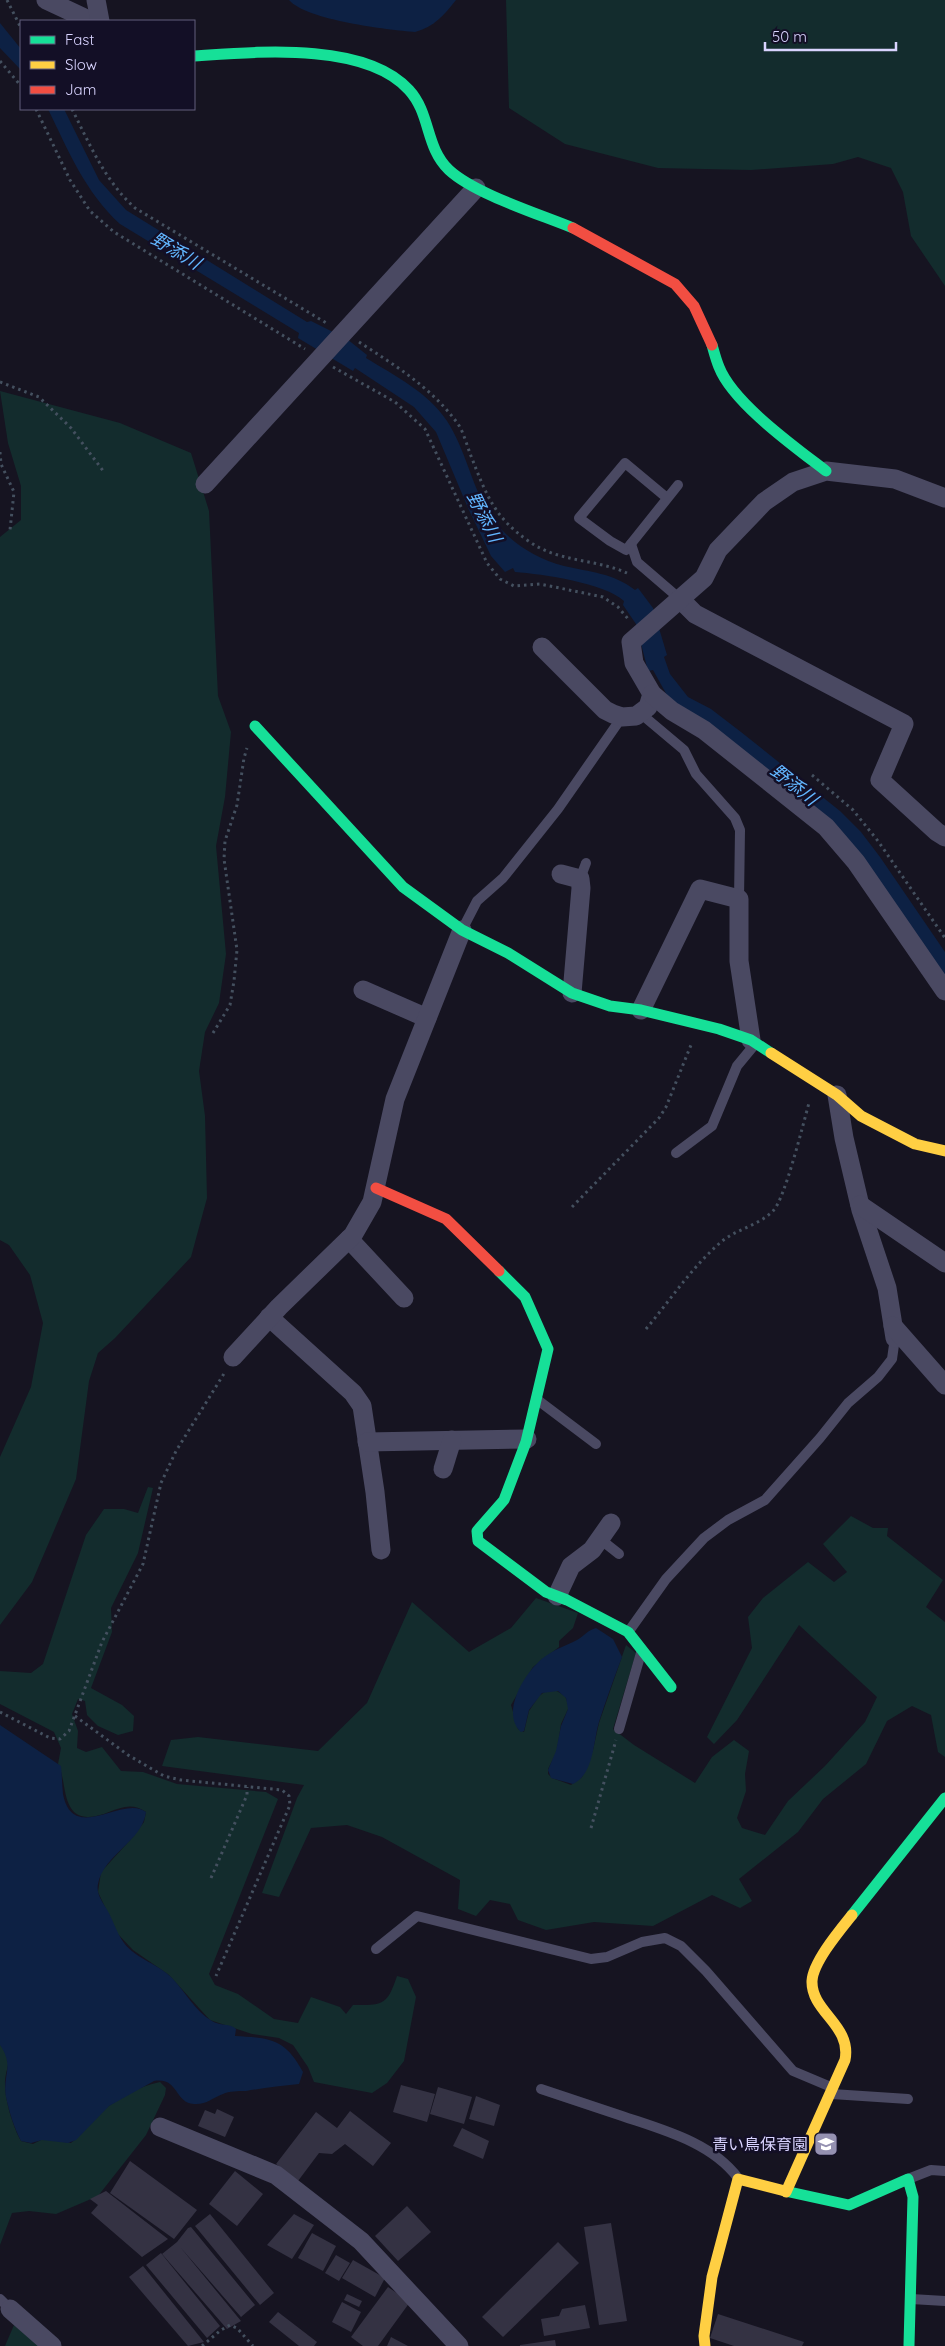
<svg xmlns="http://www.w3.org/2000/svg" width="945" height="2346" viewBox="0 0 945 2346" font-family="Quicksand,'Noto Sans JP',sans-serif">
	<rect width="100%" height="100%" fill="#161421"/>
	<!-- green -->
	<g fill="#132c2d">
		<polygon points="506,0 945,0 945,286 911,236 903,192 891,168 858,157 833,164 751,170 658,168 565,144 509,108"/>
		<polygon points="0,391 120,423 191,453 209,511 218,696 231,732 225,797 216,846 226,954 219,1003 205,1032 199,1071 205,1116 207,1198 191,1257 115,1338 98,1353 89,1381 76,1479 32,1582 0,1625 0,1457 31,1387 43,1323 30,1275 9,1245 0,1240 0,537 21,520 21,486 8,443"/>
		<path d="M148 1487 153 1488 138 1553 111 1608 112 1632 91 1688 122 1705 134 1716 133 1731 118 1735 98 1726 87 1715 85 1701 78 1699 72 1714 78 1731 77 1748 86 1752 102 1747 121 1771 143 1772 177 1784 266 1792 278 1799 209 1974 215 1985 238 1994 274 2019 298 2023 311 1997 340 2007 346 2014 353 2005C383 2005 387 2006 397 1976L408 1979 416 1997 404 2061 387 2083 372 2093 314 2082 308 2067 293 2045 279 2038 252 2034 210 2020 169 1975 133 1950 117 1933 98 1892 101 1872 132 1838 144 1822 146 1812C125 1797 108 1818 87 1817 61 1816 67 1780 58 1764L61 1748 54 1732 0 1704V1671L31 1673 43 1664 86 1535 104 1509H124L138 1513Z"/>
		<polygon points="851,1516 873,1528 888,1528 887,1536 943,1580 926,1607 945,1622 945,1757 938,1752 931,1715 912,1706 887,1721 866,1764 823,1799 798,1832 739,1879 752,1901 740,1908 712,1895 653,1926 594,1922 546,1930 518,1920 510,1904 490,1900 476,1916 458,1909 460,1880 382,1837 347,1825 311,1828 279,1897 262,1893 297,1798 304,1785 162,1766 171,1740 198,1737 318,1751 367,1703 412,1602 469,1652 511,1628 536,1598 578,1613 573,1628 559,1641 559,1647 533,1667 511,1705 518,1729 524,1732 529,1711 539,1696 546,1691 555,1690 565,1696 569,1707 561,1724 557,1751 548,1769 548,1774 552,1778 571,1785 582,1777 593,1750 599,1723 626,1645 636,1653 613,1729 634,1745 695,1783 712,1757 734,1740 749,1751 745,1774 746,1791 737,1818 742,1828 765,1835 788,1801 825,1766 865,1722 877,1697 799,1625 737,1720 714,1744 707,1737 752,1648 748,1617 763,1598 808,1562 834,1582 847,1572 823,1544"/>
		<path d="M0 2044C15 2065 5 2064 5 2085 5 2100 13 2127 21 2141L33 2144 43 2139 71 2143C83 2134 89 2121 101 2112 117 2099 139 2086 160 2082L166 2088 165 2095 146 2135 98 2196 56 2214 29 2211 12 2213 0 2245Z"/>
		<polygon points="14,2325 39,2346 5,2346"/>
	</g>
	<!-- water -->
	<g fill="#0d2144">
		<path d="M289 0H456C444 15 434 27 415 32 388 30 306 20 289 0Z"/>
		<polygon points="0,23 21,49 21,70 0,48"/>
		<path d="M48 109H64L99 180 126 210 307 322 311 321 347 339 367 355 366 358C395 376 428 392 447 421 471 458 473 504 507 535 523 550 542 560 564 566 590 572 613 573 635 590L638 588 653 608 667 655 664 657 670 674 688 697 711 709 741 732 840 811 861 832 880 857 945 952V978L871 869 668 697 653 670 648 671 636 624 623 605 624 601C605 583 542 574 515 572L513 568 505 572 491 556 468 508 436 432 414 407 355 368 353 371 298 338 299 333 120 224C85 192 68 150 48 109Z"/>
		<path d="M596 1628 613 1639 622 1657C614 1678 606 1700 599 1722 593 1742 594 1774 573 1784L551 1778 548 1770 556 1751 561 1726 568 1709 566 1698 558 1691 542 1693 529 1710 524 1731 521 1732C500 1713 525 1672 543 1658 553 1650 565 1646 577 1640 584 1636 588 1630 596 1628Z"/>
		<path d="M0 1725 61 1766C62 1775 62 1785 63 1794 73 1845 123 1794 146 1812 142 1842 104 1854 98 1884 96 1893 102 1901 106 1908 113 1919 116 1932 124 1943 136 1959 159 1964 173 1979 186 1993 195 2011 212 2021 219 2026 231 2023 236 2029L235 2036C271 2038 285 2039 303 2072L299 2084C281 2086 263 2088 246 2091 238 2091 229 2091 223 2094 212 2098 206 2105 194 2104 174 2103 179 2077 154 2081L109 2106 76 2140 68 2143 42 2140 31 2143 21 2141C14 2128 9 2111 6 2097 2 2075 15 2067 0 2045Z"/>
	</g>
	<!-- building -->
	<g fill="#343243">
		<polygon points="401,2085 435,2094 427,2122 393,2112"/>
		<polygon points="438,2087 472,2097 464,2124 430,2114"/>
		<polygon points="476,2096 500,2105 494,2126 469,2119"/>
		<polygon points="217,2109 234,2117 225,2137 198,2126 205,2110 215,2114"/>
		<polygon points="350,2111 391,2143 373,2166 345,2144 332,2154 319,2153 298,2181 276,2164 316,2112 337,2128"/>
		<polygon points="462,2128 489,2141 483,2159 453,2146"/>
		<polygon points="130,2161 197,2210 174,2239 110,2193"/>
		<polygon points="235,2171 263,2194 237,2226 209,2204"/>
		<polygon points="106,2191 168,2239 142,2257 91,2213 98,2205 90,2199"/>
		<polygon points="407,2206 431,2232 398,2261 375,2236"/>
		<polygon points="210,2214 274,2293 260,2305 195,2226"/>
		<polygon points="294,2214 314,2225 292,2259 267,2245"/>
		<polygon points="611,2223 627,2321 599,2325 584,2227"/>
		<polygon points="191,2227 255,2305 241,2317 181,2248 241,2321 227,2329 162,2254 177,2242 188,2228"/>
		<polygon points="312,2233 336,2246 323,2271 298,2258"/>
		<polygon points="558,2242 579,2263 503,2337 482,2317"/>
		<polygon points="161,2253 220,2326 207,2338 146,2265"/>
		<polygon points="336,2255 350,2263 339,2281 325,2273"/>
		<polygon points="353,2260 385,2278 375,2297 342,2278"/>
		<polygon points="143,2266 204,2342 188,2346 129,2277"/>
		<polygon points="388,2287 410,2302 378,2346 363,2346 351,2337"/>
		<polygon points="347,2294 362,2301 359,2307 344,2300"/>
		<polygon points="342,2302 361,2312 351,2332 332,2322"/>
		<polygon points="585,2305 590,2328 544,2336 541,2319 559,2316 562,2309"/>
		<polygon points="278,2312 317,2342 314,2346 299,2346 269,2322"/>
		<polygon points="718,2314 804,2342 802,2346 734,2346 710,2338"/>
		<polygon points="391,2337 408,2346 387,2346"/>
		<polygon points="555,2340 556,2346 520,2346 520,2345"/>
	</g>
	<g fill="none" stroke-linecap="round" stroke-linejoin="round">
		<!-- path -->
		<g stroke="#44505f" stroke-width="3" stroke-dasharray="2.5 4" stroke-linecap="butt">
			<polyline points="7,0 21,28"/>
			<polyline points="0,61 21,86"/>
			<polyline points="36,109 70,180 90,211 114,232 305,349"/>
			<path d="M72 109C90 145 105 181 135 208L328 324"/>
			<path d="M359 342C396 366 432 388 458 424 464 433 467 446 471 456 486 494 494 518 530 542 558 562 596 559 627 573"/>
			<polyline points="333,367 395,402 425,429 487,563 500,579 514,586 540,584 603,597 618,607 629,620"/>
			<polyline points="0,382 39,397 71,428 104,472"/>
			<polyline points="0,452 1,464 14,492 10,530"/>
			<polyline points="812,775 853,810 878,841 945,938"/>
			<polyline points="213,1033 230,1005 234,981 237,950 224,859 225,841 237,805 244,758 247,748"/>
			<polyline points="572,1207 659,1118 666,1107 691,1045"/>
			<path d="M646 1329C671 1299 692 1267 721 1242 736 1229 758 1226 773 1211 785 1199 803 1124 809 1103"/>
			<polyline points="0,1712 50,1738 60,1739 69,1731 102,1642 143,1564 161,1483 176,1451 225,1372"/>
			<polyline points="75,1716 128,1755 164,1776 181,1780 282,1790 289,1796 290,1805 216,1976"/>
			<polyline points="591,1828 616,1740"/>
			<polyline points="211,1878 247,1795 247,1787"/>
			<polyline points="202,2346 221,2330 230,2325 237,2328 253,2346"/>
		</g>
		<!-- lane -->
		<g stroke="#4a4962" stroke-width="10">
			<polyline points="667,498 625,463 579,518 610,541 626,550 678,485"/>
			<polyline points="631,544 637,562 680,599"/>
			<polyline points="640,713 684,750 696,774 735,818 740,830 739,899"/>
			<polyline points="580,879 586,863"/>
			<polyline points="462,930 477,901 503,878 558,809 622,717"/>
			<polyline points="676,1153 712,1126 737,1066 756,1043"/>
			<polyline points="539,1401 596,1444"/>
			<polyline points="600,1539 619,1554"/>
			<polyline points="629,1631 666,1579 704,1538 728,1520 765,1500 820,1438 848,1403 878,1377 892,1359 895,1338"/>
			<polyline points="619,1729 641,1653"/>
			<polyline points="376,1949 417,1916 591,1959 607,1957 642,1942 665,1938 681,1946 706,1971 793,2071 831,2087"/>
			<path d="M541 2089C568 2098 595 2107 622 2116 663 2130 711 2142 738 2178"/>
			<polyline points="832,2094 908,2099"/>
			<polyline points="908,2179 931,2170 945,2171"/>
			<polyline points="0,2299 10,2309"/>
			<polyline points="911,2299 945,2301"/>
		</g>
		<!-- street -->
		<g stroke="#4a4962" stroke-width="19">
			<polyline points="46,0 91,21"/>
			<polyline points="96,0 100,21"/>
			<polyline points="205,484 476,188"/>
			<polyline points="680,599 695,614 904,724 880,780 937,832 945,837"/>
			<polyline points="542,647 605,710 613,714 622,717 636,716 648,707 652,694 634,663 631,642 704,578 718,550 764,502 793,482 826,471 895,479 945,498"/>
			<polyline points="652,694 672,711 704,730 826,827 856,862 945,991"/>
			<polyline points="561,874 580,879 581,888 572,993"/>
			<polyline points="363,990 427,1018"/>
			<polyline points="641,1010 700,889 739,899 739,961 751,1040"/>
			<polyline points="837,1095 844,1138 861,1210 887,1288 895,1338"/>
			<polyline points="860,1205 945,1263"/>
			<polyline points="349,1239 404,1298"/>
			<polyline points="269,1317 353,1393 362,1406 375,1492 381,1550"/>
			<polyline points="893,1326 945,1385"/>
			<polyline points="233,1357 279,1307 353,1235 372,1202 395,1099 462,930"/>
			<polyline points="367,1442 527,1439"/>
			<polyline points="443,1469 452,1440"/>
			<polyline points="557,1596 571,1566 592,1550 611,1523"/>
			<polyline points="160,2127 276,2175 361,2241 459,2346"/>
			<polyline points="10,2309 52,2346"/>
		</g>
		<!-- fast -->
		<g stroke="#16e098" stroke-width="11">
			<path d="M194 56C254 52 365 41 409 90 431 114 425 147 449 170 475 194 539 214 573 228"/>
			<path d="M712 345C714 352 716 360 719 367 733 403 795 447 826 471"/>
			<polyline points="255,726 403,887 462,930 508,953 572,993 610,1006 641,1010 719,1029 751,1040 771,1053"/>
			<polyline points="499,1271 525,1297 548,1349 526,1442 504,1500 477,1531 478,1541 546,1592 567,1600 628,1632 671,1687"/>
			<polyline points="852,1915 945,1798"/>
			<polyline points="785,2191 849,2205 908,2179 913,2197 909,2345"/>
		</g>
		<!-- slow -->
		<g stroke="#ffcf43" stroke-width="11">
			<polyline points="771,1053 837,1095 861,1116 915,1144 945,1151"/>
			<path d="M786 2192 845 2060C852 2025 811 2012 812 1981 813 1962 840 1930 852 1915"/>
			<polyline points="705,2346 704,2336 712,2277 738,2179 785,2191"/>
		</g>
		<!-- jam -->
		<g stroke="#f24e42" stroke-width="11">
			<polyline points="573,228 675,284 694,306 712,345"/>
			<polyline points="376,1188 446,1219 499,1271"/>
		</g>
	</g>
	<!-- icons -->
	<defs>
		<g id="school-square" transform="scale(1.25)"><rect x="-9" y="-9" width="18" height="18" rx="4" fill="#9591b1" stroke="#130f26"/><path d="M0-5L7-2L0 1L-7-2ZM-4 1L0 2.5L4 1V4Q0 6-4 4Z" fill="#fff"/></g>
	</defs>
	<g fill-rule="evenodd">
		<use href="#school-square" x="826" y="2144"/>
	</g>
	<g text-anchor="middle" stroke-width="5" stroke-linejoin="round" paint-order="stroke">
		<!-- poi labels -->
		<g font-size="16" fill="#d9d4ff" stroke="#130f26" text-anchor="end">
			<text x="808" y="2150">青い鳥保育園</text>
		</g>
		<!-- water labels -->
		<g font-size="18" font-style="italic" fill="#62b6ff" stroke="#130f26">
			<text transform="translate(176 251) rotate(31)" y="6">野添川</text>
			<text transform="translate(484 517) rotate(63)" y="6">野添川</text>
			<text transform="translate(794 785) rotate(39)" y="6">野添川</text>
		</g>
	</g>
	<!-- legend -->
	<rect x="20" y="20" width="175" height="90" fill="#130f26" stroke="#625e7d"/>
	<rect x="30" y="36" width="25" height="8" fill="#16e098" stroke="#625e7d"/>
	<text x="65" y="45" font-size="15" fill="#d9d4ff">Fast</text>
	<rect x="30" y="61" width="25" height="8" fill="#ffcf43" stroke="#625e7d"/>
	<text x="65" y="70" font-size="15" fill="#d9d4ff">Slow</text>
	<rect x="30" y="86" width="25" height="8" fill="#f24e42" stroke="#625e7d"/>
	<text x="65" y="95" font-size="15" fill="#d9d4ff">Jam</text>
	<!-- scale -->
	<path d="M765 42v8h131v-8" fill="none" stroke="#d9d4ff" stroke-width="2.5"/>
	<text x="772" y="42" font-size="15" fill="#d9d4ff" stroke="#130f26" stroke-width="4" paint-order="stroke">50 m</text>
</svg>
